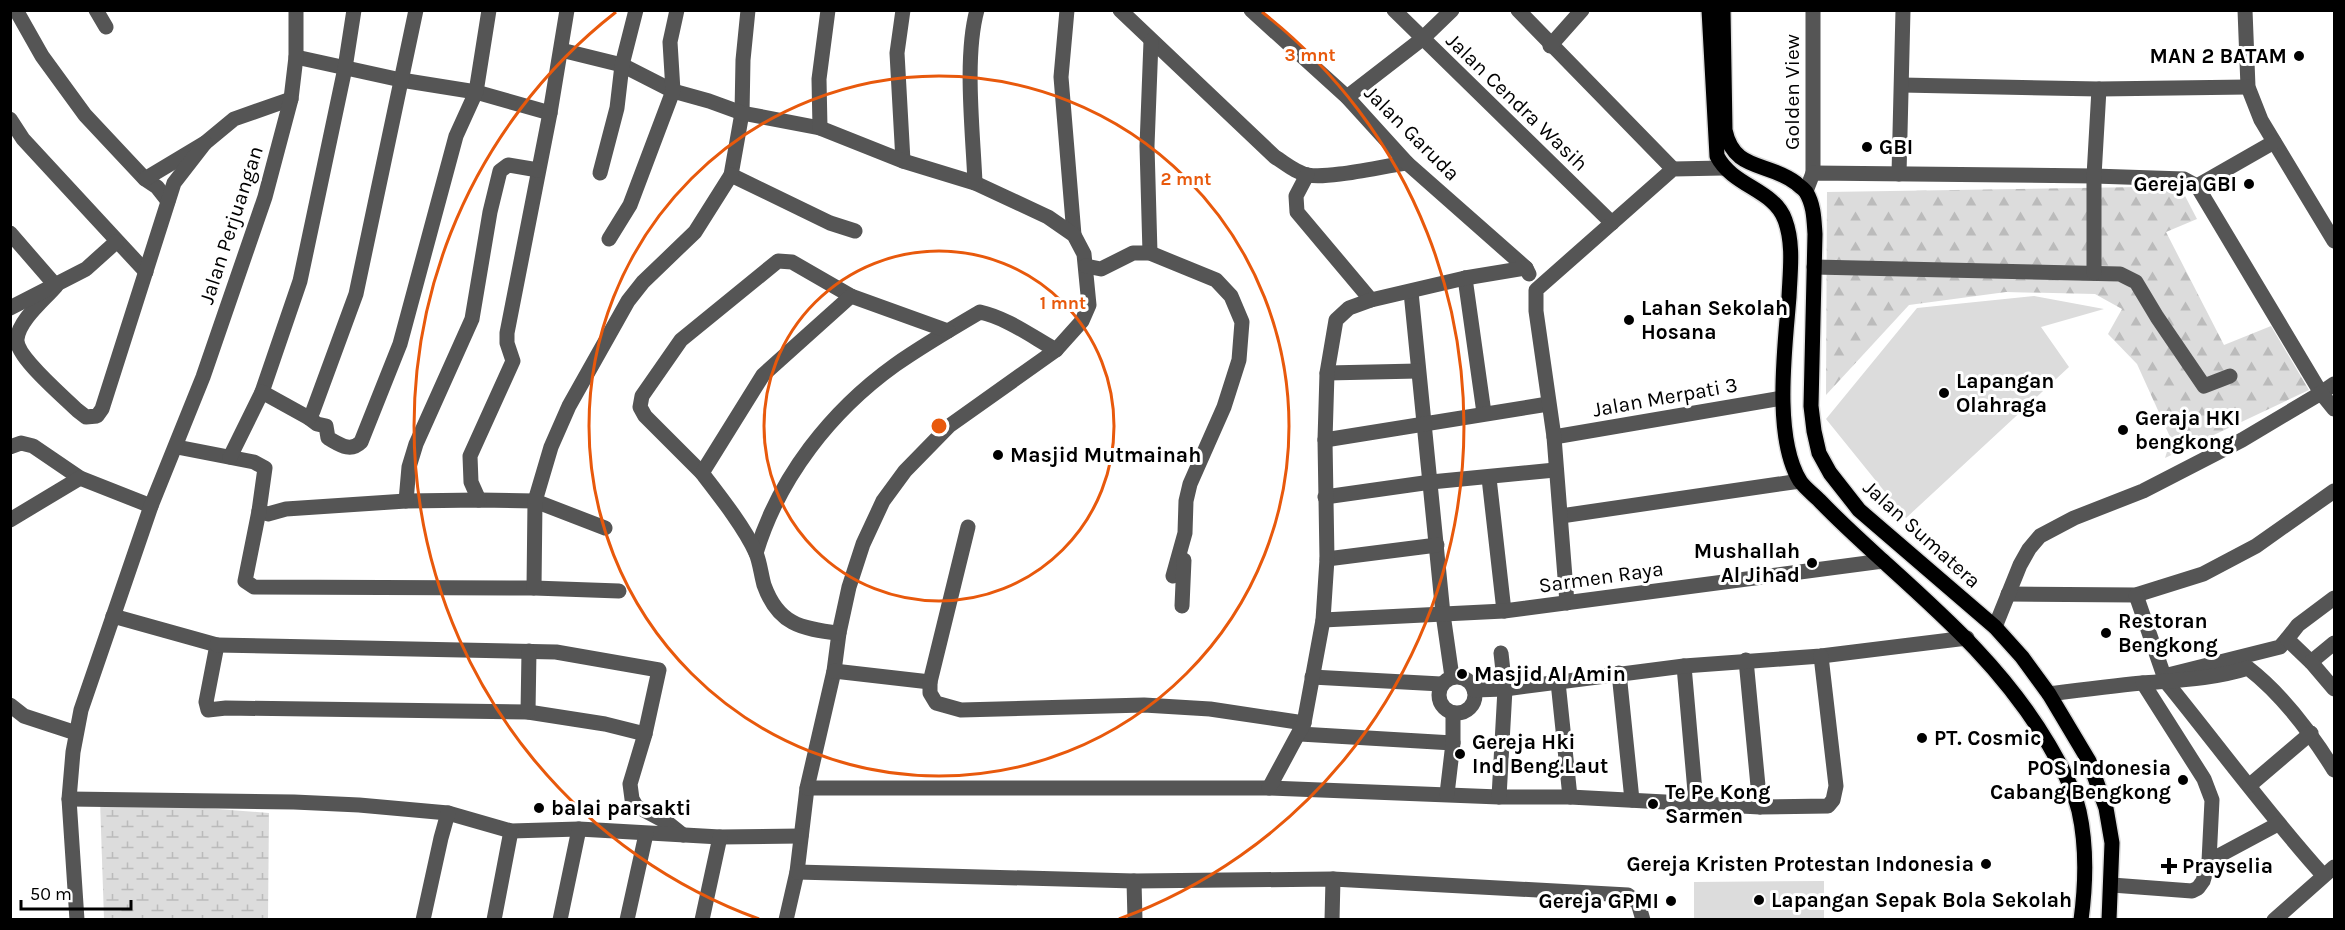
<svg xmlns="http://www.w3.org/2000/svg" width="2345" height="930" viewBox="0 0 2345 930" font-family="Karla,sans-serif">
	<defs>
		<pattern id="forest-firs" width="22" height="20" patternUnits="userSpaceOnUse" patternTransform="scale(1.5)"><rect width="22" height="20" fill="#dcdcdc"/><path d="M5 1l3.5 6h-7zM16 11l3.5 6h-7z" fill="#bbb"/></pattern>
		<pattern id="wetland-marsh" width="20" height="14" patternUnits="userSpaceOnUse" patternTransform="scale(1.5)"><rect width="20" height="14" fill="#dcdcdc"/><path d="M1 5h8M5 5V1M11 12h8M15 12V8" fill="none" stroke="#bbb"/></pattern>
	</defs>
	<rect width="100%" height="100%" fill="#fff"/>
	<!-- forest -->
	<polygon fill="url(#forest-firs)" points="2140,187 2184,194 2197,219 2166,232 2224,345 2271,326 2309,390 2165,458 2171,439 2137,364 2108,334 2122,309 2095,294 2006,292 1909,305 1826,395 1827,192"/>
	<!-- wetland -->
	<polygon fill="url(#wetland-marsh)" points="100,800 269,813 268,919 104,919"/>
	<!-- pitch -->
	<g fill="#dcdcdc">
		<polygon points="2034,296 2104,309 2041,327 2069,367 1906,518 1826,419 1917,308"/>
		<polygon points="1824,881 1824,918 1694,919 1694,882"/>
	</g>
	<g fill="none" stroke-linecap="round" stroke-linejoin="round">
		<!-- major casing -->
		<g stroke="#dbdbdb" stroke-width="18">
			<g id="major">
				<path d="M1709 10 1717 156C1733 187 1774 189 1785 220 1794 244 1790 272 1789 297 1785 347 1773 437 1800 481 1805 488 1813 494 1819 500 1839 521 1860 540 1882 560 1945 617 2005 670 2049 745 2061 766 2073 787 2079 811 2087 847 2086 883 2081 920"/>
				<path d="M1723 10 1725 130C1734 172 1767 161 1796 183 1799 186 1804 189 1806 192 1814 205 1814 220 1815 234L1811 406 1814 431 1819 453 1830 473 1859 510 1995 627 2022 657 2049 694 2089 761 2106 808 2112 843 2109 920"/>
			</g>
		</g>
		<!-- minor -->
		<g stroke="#555" stroke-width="15">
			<polyline points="16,10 42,56 85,115 145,179 157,187 168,201"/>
			<polyline points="96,10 106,27"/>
			<polyline points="748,10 743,60 742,113 731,175 830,223 855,231"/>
			<polyline points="903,10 897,53 903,161"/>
			<polyline points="1067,10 1061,77 1074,235"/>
			<path d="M1120 10 1275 157C1285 163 1296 173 1308 175 1329 179 1383 166 1407 163"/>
			<polyline points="1251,10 1347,97 1407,163 1526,268 1529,274"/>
			<polyline points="1394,10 1612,223"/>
			<polyline points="1518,10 1673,169"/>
			<polyline points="1813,10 1813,173"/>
			<polyline points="2245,10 2248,87 2261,120 2334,241"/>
			<polyline points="1550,46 1582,10"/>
			<polyline points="561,50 622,65 673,91 709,101 742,113 820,128 903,161 975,183 1048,217 1074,235 1084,254 1089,305 1082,321 1056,350 949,426 905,471 883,501 863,544 849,587 839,633 834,671 807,788 797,872 786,920"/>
			<polyline points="296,57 401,80 476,92 550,113"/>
			<polyline points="1902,85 2099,89 2248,87"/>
			<polyline points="1347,97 1422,39 1452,10"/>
			<polyline points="10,119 23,139 146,272"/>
			<polyline points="820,128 819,79 828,10"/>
			<polyline points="600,173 617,108 622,65 636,10"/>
			<polyline points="1899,174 1903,10"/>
			<polyline points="1307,175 1296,196 1297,212 1371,300"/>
			<polyline points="145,179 205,143 234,119 291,99"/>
			<path d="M975 183C973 133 964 57 977 10"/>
			<polyline points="2197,186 2274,142"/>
			<polyline points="1806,191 1813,173 2094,176 2184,179 2197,186 2321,393 2334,384"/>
			<path d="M10 233 56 286C44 300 19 320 17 339 15 356 64 397 77 410L86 417 97 416 102 409 174 183 205 143"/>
			<polyline points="609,239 630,205 673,91 670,42 677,10"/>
			<polyline points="1150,253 1147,146 1151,41"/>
			<polyline points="1086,266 1101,269 1133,253 1150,253 1216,280 1231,296 1242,322 1239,360 1224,407 1190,484 1186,501 1185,533 1173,576"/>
			<polyline points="1814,267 2120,274 2136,282 2157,317 2204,386 2230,376"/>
			<polyline points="2094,273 2094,176 2099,89"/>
			<polyline points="1465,278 1484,413"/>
			<polyline points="1411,292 1443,614 1452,677"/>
			<polyline points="10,308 86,269 116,242"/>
			<polyline points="1327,373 1418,371"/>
			<polyline points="262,392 300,281 345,68 354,10"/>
			<path d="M309 418 317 424 326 426 328 438C339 444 350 453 361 442L400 344 456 136 476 92 489 10"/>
			<polyline points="1554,437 1782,398"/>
			<polyline points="1325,440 1548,404"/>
			<polyline points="10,447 21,443 33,446 80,478 151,506"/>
			<polyline points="177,447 254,462 265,468 259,511 268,514 286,509 406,501 479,500 535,501 605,528"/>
			<polyline points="230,457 262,392 309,418 313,411 356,294 416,10"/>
			<polyline points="702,473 645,416 640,407 642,396 681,340 778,261 792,262 851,296"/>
			<polyline points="1489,478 1504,611"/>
			<polyline points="1325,497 1431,482 1555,470"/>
			<polyline points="479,500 471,482 470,456 513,361 507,343 507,333 550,113 567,10"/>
			<polyline points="406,501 409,467 416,444 472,319 490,212 500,171 508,165 538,170"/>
			<polyline points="259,511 245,581 254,587 534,588 619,591"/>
			<polyline points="1561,516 1800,481"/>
			<polyline points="10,520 80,478"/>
			<path d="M756 553C779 477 831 411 895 365 922 346 951 329 980 312 1007 318 1031 336 1056 350"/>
			<polyline points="1327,559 1437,545"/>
			<polyline points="534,588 535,501 551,447 569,406 628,301 643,282 695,232 731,175"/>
			<polyline points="2008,594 2136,595 2203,574 2256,546 2334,491"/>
			<polyline points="2136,595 2164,676 2280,647 2287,639"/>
			<polyline points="2334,598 2298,625 2287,639 2311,662 2334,643"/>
			<polyline points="1567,603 1554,437 1536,311 1536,290 1673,169 1723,168"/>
			<polyline points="1182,606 1184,560"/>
			<polyline points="113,616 217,645 206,702 208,710 226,708 528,712 605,724 645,734"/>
			<polyline points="1323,620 1504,611 1883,561"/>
			<polyline points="1995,627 2020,565 2029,549 2040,536 2074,518 2143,491 2242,440 2321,393 2334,409"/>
			<path d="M839 633C801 629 778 624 764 585 761 574 760 563 756 553 745 528 719 495 702 473L763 375 851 296 948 331"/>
			<polyline points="217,645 556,652 659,670 645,734 630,784 632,799 636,806 668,823 683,835"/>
			<polyline points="1746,660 1760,807"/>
			<polyline points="2311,662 2334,689"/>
			<polyline points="1684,666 1696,803"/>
			<polyline points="834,671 930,682 930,693 936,703 961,710 1144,705 1210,709 1304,723"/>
			<polyline points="1619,673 1632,800"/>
			<circle cx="1457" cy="695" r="18"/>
			<polyline points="1312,677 1441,684"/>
			<polyline points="930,682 968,527"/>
			<polyline points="1558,682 1570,797"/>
			<path d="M2167 683C2219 747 2268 814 2323 875"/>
			<polyline points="1474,690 1505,689 1684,666 1821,656 1967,638"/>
			<path d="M2049 694C2080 690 2111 686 2142 683 2178 680 2213 679 2248 668 2283 695 2311 733 2334 770"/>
			<polyline points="10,705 24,716 76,733"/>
			<polyline points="528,712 529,651"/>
			<polyline points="1300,734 1453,743"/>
			<polyline points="2250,785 2311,733"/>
			<polyline points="807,788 1269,788 1499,797 1570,797 1760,807 1828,806 1833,800 1836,786 1821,656"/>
			<polyline points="1269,788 1304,723 1323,620 1327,559 1325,440 1327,373 1336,320 1349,308 1371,300 1465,278 1526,268"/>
			<polyline points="1447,794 1453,743 1453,713"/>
			<polyline points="1499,797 1505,689 1501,653"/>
			<polyline points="69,799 294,802 359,805 448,813 511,831 579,829 720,837 801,836"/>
			<polyline points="2209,861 2278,824"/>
			<polyline points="797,872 1134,881 1333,879 1628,895 1638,903 1643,920"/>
			<polyline points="1134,881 1135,920"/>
			<polyline points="2112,885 2192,891 2198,888 2203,881 2209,861 2212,800 2204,779 2143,683"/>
			<polyline points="77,920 69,799 73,752 81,710 151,506 203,377 265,197 291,99 296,57 296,10"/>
			<polyline points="423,920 441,838 448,813"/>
			<polyline points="494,920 511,831"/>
			<polyline points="560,920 579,829"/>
			<polyline points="627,920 646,834"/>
			<polyline points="702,920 720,837"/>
			<polyline points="1332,920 1333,879"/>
			<polyline points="2274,920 2334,867"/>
		</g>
		<!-- major -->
		<use href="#major" stroke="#000" stroke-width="15"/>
	</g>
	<!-- distance rings -->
	<g fill="none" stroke="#e8590c" stroke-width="3">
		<circle cx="939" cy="426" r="175"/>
		<circle cx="939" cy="426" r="350"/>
		<path d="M759 919A525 525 0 0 1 616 12M1262 12A525 525 0 0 1 1119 919"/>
	</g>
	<!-- markers -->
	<g fill="#000" stroke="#fff" stroke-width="2">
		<circle cx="2299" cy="56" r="6"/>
		<circle cx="1867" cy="147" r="6"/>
		<circle cx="2249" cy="184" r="6"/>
		<circle cx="1629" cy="320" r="6"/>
		<circle cx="1944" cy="393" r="6"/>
		<circle cx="2123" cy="430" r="6"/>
		<circle cx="998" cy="455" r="6"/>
		<circle cx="1812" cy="563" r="6"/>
		<circle cx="2106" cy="633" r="6"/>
		<circle cx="1462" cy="674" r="6"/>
		<circle cx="1922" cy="738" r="6"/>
		<circle cx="1460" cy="754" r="6"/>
		<circle cx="2183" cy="780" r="6"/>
		<circle cx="1653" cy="804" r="6"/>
		<circle cx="539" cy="808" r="6"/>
		<circle cx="1986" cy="864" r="6"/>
		<path d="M2166 857h6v6h6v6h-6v6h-6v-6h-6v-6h6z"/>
		<circle cx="1759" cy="900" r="6"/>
		<circle cx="1671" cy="901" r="6"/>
	</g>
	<g text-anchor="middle" stroke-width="6" stroke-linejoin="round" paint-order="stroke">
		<!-- poi labels -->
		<g font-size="21" font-weight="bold" fill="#000" stroke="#fff" text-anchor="start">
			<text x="2287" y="63" text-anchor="end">MAN 2 BATAM</text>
			<text x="1879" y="154">GBI</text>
			<text x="2237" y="191" text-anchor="end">Gereja GBI</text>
			<text x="1641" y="315">Lahan Sekolah<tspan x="1641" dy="24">Hosana</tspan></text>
			<text x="1956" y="388">Lapangan<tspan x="1956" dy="24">Olahraga</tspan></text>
			<text x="2135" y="425">Geraja HKI<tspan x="2135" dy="24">bengkong</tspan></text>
			<text x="1010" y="462">Masjid Mutmainah</text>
			<text x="1800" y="558" text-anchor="end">Mushallah<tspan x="1800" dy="24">Al Jihad</tspan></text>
			<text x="2118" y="628">Restoran<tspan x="2118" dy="24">Bengkong</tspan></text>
			<text x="1474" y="681">Masjid Al Amin</text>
			<text x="1934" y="745">PT. Cosmic</text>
			<text x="1472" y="749">Gereja Hki<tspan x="1472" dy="24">Ind Beng.Laut</tspan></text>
			<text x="2171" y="775" text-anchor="end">POS Indonesia<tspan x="2171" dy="24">Cabang Bengkong</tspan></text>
			<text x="1665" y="799">Te Pe Kong<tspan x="1665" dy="24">Sarmen</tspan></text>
			<text x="551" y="815">balai parsakti</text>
			<text x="1974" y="871" text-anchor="end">Gereja Kristen Protestan Indonesia</text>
			<text x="2182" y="873">Prayselia</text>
			<text x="1771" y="907">Lapangan Sepak Bola Sekolah</text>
			<text x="1659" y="908" text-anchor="end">Gereja GPMI</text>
		</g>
		<!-- street labels -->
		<g font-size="21" fill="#000" stroke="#fff">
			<text transform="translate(1792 92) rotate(-90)" y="7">Golden View</text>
			<text transform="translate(1517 102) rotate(44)" y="7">Jalan Cendra Wasih</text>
			<text transform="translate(1412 133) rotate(45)" y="7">Jalan Garuda</text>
			<text transform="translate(231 225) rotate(-72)" y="7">Jalan Perjuangan</text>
			<text transform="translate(1665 397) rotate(-10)" y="7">Jalan Merpati 3</text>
			<text transform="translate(1922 534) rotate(42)" y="7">Jalan Sumatera</text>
			<text transform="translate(1601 577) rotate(-8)" y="7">Sarmen Raya</text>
		</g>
	</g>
	<circle cx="939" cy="426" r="9" fill="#e8590c" stroke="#fff" stroke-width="3"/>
	<g font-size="18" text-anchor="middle" font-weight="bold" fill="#e8590c" stroke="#fff" stroke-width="6" stroke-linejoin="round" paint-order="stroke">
		<text x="1310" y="61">3 mnt</text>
		<text x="1186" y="185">2 mnt</text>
		<text x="1063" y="309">1 mnt</text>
	</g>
	<!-- border -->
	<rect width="2345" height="930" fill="none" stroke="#000000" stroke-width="24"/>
	<!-- scale -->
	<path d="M21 900v9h110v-9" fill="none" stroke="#000000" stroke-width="3"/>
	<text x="30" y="900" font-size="18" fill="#000000" stroke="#ffffff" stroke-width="4.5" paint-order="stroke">50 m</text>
</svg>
